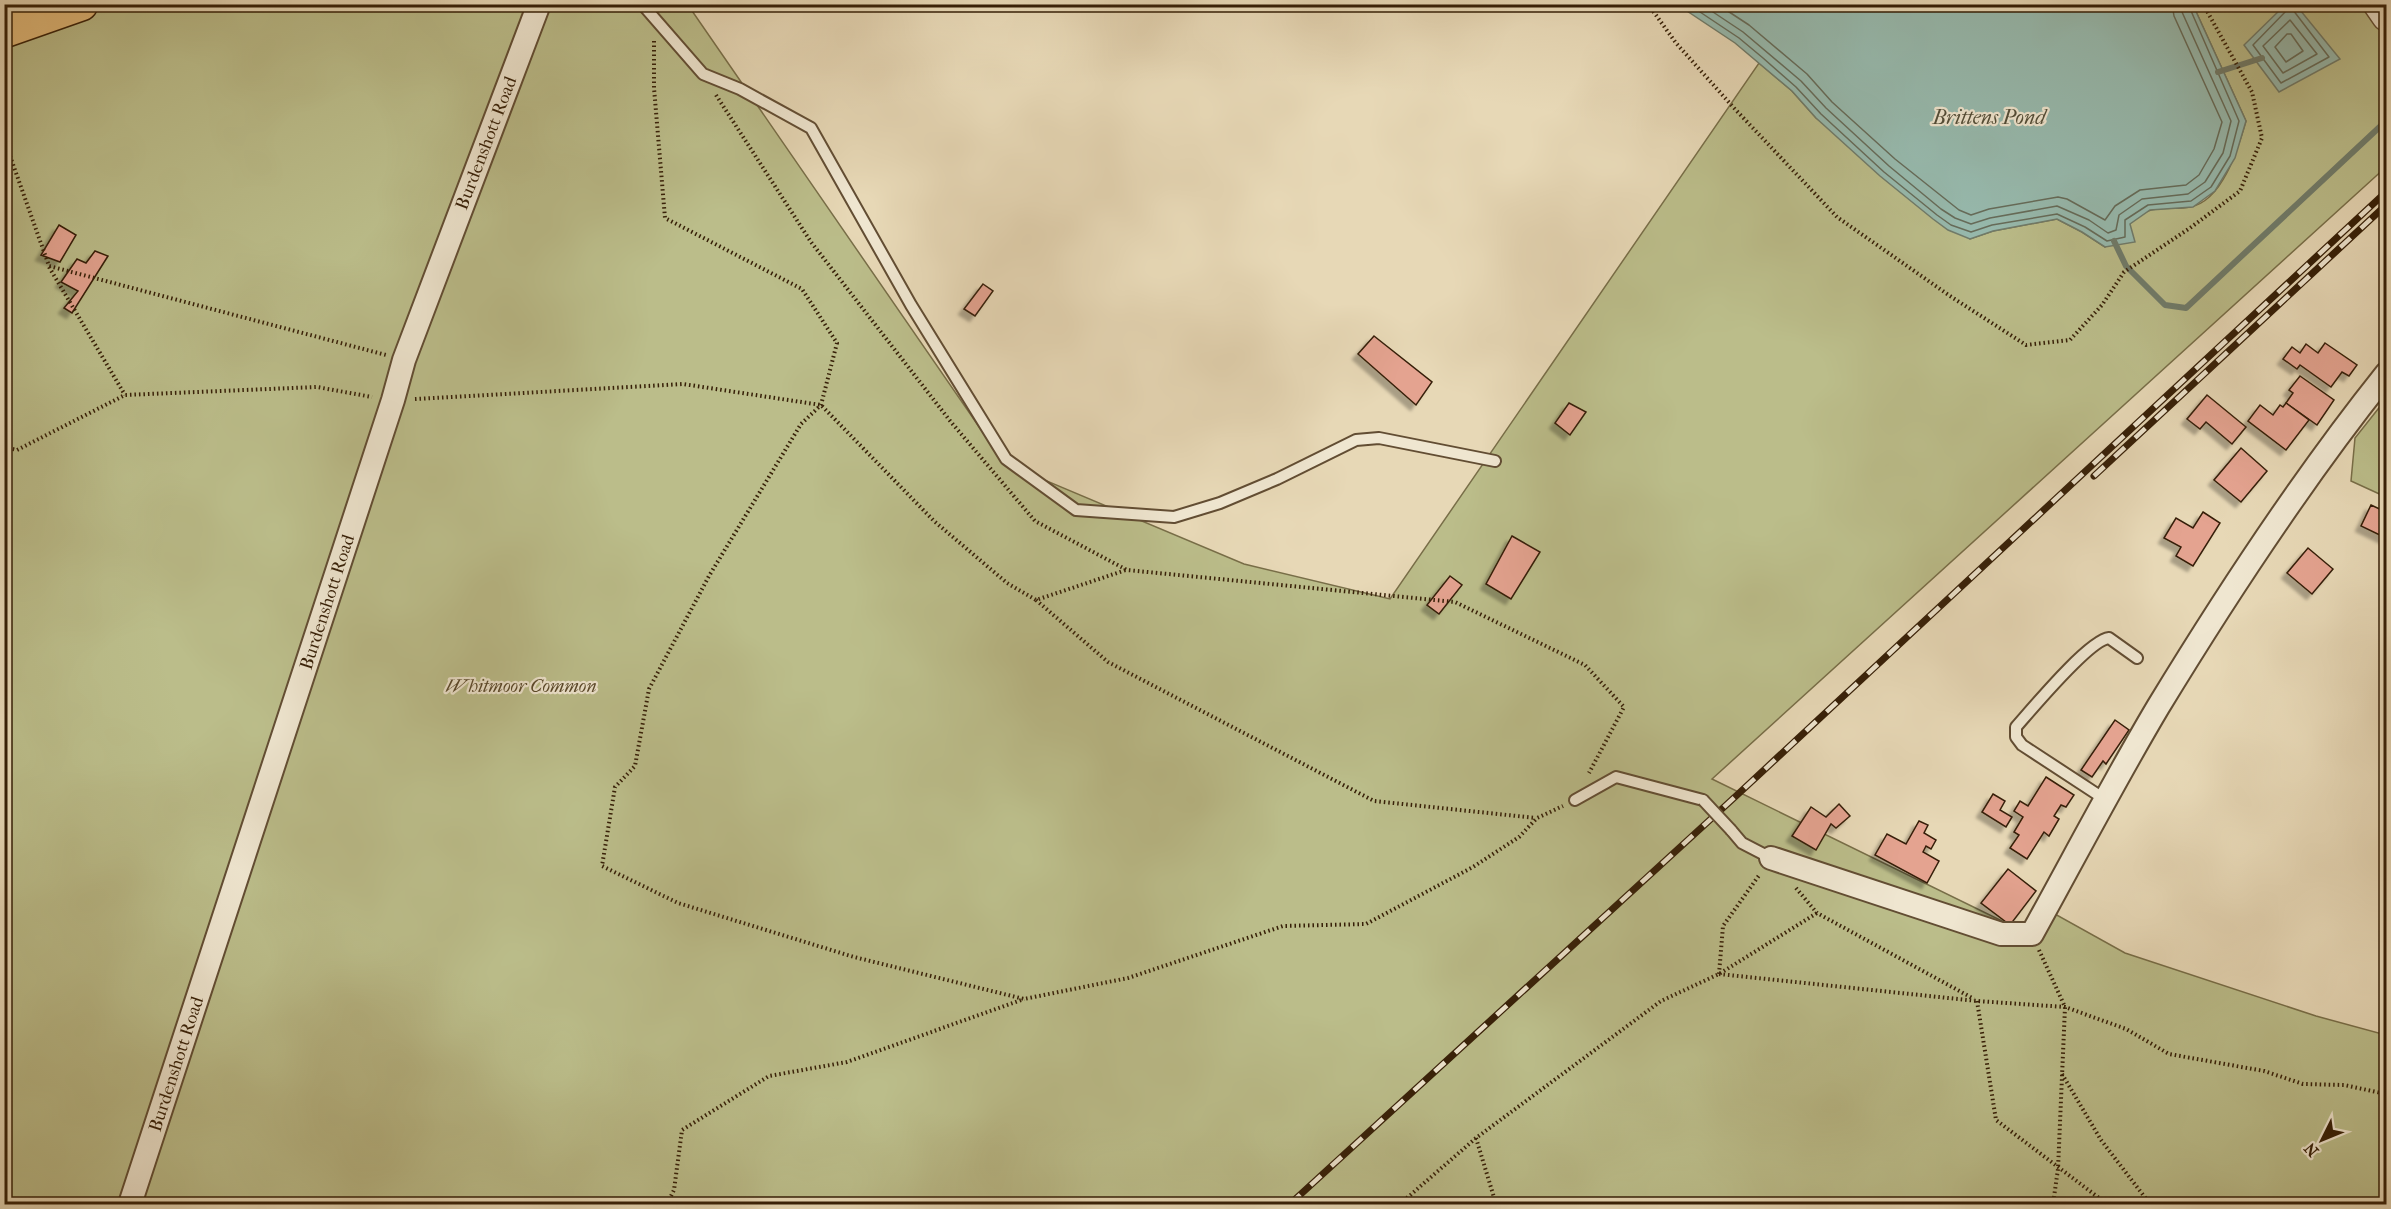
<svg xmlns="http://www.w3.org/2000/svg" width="2391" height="1209" viewBox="0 0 2391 1209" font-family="'IM FELL French Canon',serif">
	<defs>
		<filter id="shadow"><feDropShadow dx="-5.5" dy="5.5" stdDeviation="1.5" flood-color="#0004"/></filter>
	</defs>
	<rect width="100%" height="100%" fill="#e7d8b6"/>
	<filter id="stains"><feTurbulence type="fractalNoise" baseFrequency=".00333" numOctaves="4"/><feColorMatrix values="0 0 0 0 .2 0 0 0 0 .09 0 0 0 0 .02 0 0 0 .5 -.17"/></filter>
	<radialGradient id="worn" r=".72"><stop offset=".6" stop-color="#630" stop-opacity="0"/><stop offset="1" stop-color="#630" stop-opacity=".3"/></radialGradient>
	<!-- green -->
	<g fill="#bbbd8a" stroke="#786e48" stroke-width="1.5">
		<path d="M5 5H688L1004 463 1244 564 1390 599 1759 63 1792 91 1816 118 1970 239 1993 231 2057 219 2082 232 2105 247C2118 235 2131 219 2148 211 2160 206 2177 210 2190 207 2223 201 2238 148 2246 121L2193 5H2367L2386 30V167L1712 779 2041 940 2055 914 2125 953 2316 1016 2386 1035V1204H5Z"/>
		<polygon points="2386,399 2386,497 2351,481 2355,438"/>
	</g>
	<!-- water -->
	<g fill="#97baae" stroke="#707c6b" stroke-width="1.5">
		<polygon points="1678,5 2193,5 2246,121 2235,158 2215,191 2193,207 2150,210 2130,224 2135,242 2105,247 2082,232 2057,219 1993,231 1970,239 1948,230 1933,219 1880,176 1816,118 1792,91 1735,43"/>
		<polygon points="2285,5 2296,5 2340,59 2279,92 2244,45"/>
	</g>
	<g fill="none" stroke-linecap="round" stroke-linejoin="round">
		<!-- shore -->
		<g stroke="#666c5a" stroke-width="1.5">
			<polyline points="1688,4 1739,38 1763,58 1796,87 1821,114 1884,172 1937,215 1951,225 1971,232 1992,225 2057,214 2085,227 2107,241 2125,237 2125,220 2148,205 2191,201 2211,187 2230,156 2239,121 2188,4"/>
			<polyline points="1701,4 1743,32 1801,81 1826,108 1889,166 1941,209 1955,218 1971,224 1990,218 2057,206 2089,220 2108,233 2116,230 2119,215 2142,199 2188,194 2205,182 2223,153 2231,121 2182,12 2181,4"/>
			<polyline points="1717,4 1749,25 1807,74 1832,102 1895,159 1959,210 1971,215 1989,209 2058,197 2067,199 2105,220 2115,206 2140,190 2186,185 2199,175 2214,149 2222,122 2174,16 2172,4"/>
			<polygon points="2288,9 2293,10 2329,57 2281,83 2253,45"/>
			<polygon points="2290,20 2317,54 2283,73 2263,46"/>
			<polygon points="2287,34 2291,34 2303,51 2286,62 2275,47"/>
		</g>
		<!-- stream -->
		<g stroke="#707c6b" stroke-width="6">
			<polyline points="2218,72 2262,58"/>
			<polyline points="2114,241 2126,266 2165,305 2186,308 2386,121"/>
		</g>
	</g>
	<!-- building -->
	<g fill="#e4a390" stroke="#361f07" stroke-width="1.5" filter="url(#shadow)">
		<polygon points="59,225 76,235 60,262 41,255"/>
		<polygon points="95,251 108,256 72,313 64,308 78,291 61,282 77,259 86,263"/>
		<polygon points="983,284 993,291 975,316 964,309"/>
		<polygon points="1374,336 1432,382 1416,405 1358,354"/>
		<polygon points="2325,343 2357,365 2349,376 2342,372 2331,387 2300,365 2297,369 2283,359 2292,347 2300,353 2306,344 2318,353"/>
		<polygon points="2300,376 2334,400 2317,425 2286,403 2293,393 2289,390"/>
		<polygon points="2207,395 2246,427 2232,444 2206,422 2200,429 2187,419"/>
		<polygon points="1569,403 1586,412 1570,435 1555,423"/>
		<polygon points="2286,403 2309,420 2286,450 2248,421 2260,405 2273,415 2280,405 2283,407"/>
		<polygon points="2241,448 2267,471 2241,502 2214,480"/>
		<polygon points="2371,505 2386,512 2386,538 2361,526"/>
		<polygon points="2203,512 2220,523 2193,566 2176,556 2181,547 2164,538 2176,518 2193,528"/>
		<polygon points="1512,536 1540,552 1511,599 1486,584"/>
		<polygon points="2308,548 2333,569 2312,594 2287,573"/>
		<polygon points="1450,576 1462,585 1439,614 1427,605"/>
		<polygon points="2115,720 2129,730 2106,764 2103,761 2092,777 2081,770"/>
		<polygon points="2046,777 2074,795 2066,807 2061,805 2054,816 2059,819 2049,836 2044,832 2027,859 2010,848 2019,835 2014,832 2023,817 2014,811 2020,801 2028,806"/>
		<polygon points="1993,794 2005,801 2000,810 2012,817 2006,827 1982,812"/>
		<polygon points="1839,804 1850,816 1836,828 1831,824 1816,850 1792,836 1811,807 1826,817"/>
		<polygon points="1919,821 1928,825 1924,833 1936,840 1931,849 1926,846 1923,852 1939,861 1927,883 1875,855 1887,834 1906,844"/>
		<polygon points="2008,869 2036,891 2010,925 1981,903"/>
	</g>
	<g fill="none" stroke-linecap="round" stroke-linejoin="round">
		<!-- service casing -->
		<g stroke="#624d33" stroke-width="14">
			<g id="service">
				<polyline points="642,4 703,74 740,89 811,128 911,305 1006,459 1076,510 1174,517 1220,503 1277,479 1356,440 1379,438 1495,461"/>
				<polyline points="1575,800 1616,777 1703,800"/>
				<path d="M2106 800 2022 745 2016 737V727C2032 709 2089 640 2109 638L2137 658"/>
				<polyline points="1731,830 1742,843 1771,858"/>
			</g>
		</g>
		<!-- minor casing -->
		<g stroke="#624d33" stroke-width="26">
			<g id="minor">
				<path d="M1771 858 2001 934H2032C2074 858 2114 781 2158 707 2228 592 2302 479 2386 374"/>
				<polyline points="130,1204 393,400 404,360 539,4"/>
			</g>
		</g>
		<!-- tertiary casing -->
		<g stroke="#624d33" stroke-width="30">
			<polyline id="tertiary" points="2377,4 2386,17"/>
		</g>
		<!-- primary casing -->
		<g stroke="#361f07" stroke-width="36">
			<polyline id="primary" points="4,31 81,4"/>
		</g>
		<!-- path -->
		<g stroke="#361f07" stroke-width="4" stroke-dasharray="1.5 3" stroke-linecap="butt">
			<polyline points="1648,4 1676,43 1734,108 1837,217 1950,296 2026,345 2070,340 2102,305 2124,272 2190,228 2240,191 2262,138 2252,92 2203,4"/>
			<polyline points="654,41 654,88 665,218 802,289 837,343 821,405 801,424 709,576 649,689 635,766 615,787 602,866 678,903 854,957 1024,999 1128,978 1283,926 1366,924 1473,867 1519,837 1537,818 1563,806"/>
			<polyline points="716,95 811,242 951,422 1035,521 1127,570 1455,602 1585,665 1624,707 1589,773"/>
			<polyline points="4,139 49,266 386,355"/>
			<polyline points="49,267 125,395"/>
			<polyline points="415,399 683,384 821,405 934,521 1007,583 1036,600 1126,570"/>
			<polyline points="4,447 17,450 125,395 317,387 372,397"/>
			<polyline points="1036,600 1108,662 1374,801 1536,818"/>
			<polyline points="1796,888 1817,913 1974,999"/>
			<polyline points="2039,950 2065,1007 2058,1169 2053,1204"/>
			<polyline points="1719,974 1977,1001 2065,1007 2126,1029 2169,1054 2264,1071 2303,1084 2344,1085 2386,1094"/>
			<polyline points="1719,974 1723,926 1760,874"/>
			<polyline points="1977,1001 1996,1120 2107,1204"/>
			<polyline points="2062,1074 2101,1140 2150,1204"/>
			<polyline points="1476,1138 1496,1204"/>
			<polyline points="667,1204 674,1190 682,1130 769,1076 847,1062 1024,999"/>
			<polyline points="1400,1204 1476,1138 1661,1001 1719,974 1817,913"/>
		</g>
		<!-- service -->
		<use href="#service" stroke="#efe6d0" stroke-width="10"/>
		<!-- minor -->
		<use href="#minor" stroke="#efe6d0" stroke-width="22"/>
		<!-- tertiary -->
		<use href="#tertiary" stroke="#efe6d0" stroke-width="27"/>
		<!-- primary -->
		<use href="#primary" stroke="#e4bc7b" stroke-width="33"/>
		<!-- rail casing -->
		<g stroke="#361f07" stroke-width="7">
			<g id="rail">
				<polyline points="2094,476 2386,205"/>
				<polyline points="1290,1204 1736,796 2386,192"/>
			</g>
		</g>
		<!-- rail -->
		<use href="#rail" stroke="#efe6d0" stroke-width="4.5" stroke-dasharray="14" stroke-linecap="butt"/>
		<!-- service-bridge casing -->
		<g stroke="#624d33" stroke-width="14" stroke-linecap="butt">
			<polyline id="service-bridge" points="1703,800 1731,830"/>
		</g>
		<!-- service-bridge -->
		<use href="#service-bridge" stroke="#efe6d0" stroke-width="10"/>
	</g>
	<g text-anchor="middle" stroke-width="4.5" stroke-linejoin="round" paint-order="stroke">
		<!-- street labels -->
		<g font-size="18" fill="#361f07" stroke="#efe6d0">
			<text transform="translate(486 143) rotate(-69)" y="6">Burdenshott Road</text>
			<text transform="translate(327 602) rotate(-72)" y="6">Burdenshott Road</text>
			<text transform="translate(176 1064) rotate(-72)" y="6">Burdenshott Road</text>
		</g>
		<!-- park labels -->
		<g font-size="18" font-style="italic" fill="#574628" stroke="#efe6d0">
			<text x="521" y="692">Whitmoor Common</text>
		</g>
		<!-- water labels -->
		<g font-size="20" font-style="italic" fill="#534e39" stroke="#efe6d0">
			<text x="1989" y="124">Brittens Pond</text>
		</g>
	</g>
	<!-- margin -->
	<rect width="2391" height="1209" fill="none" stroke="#e7d8b6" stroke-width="24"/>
	<rect x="6" y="6" width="2379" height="1197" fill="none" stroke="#361f07" stroke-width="3"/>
	<rect x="12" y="12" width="2367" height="1185" fill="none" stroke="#361f07" stroke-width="1.5"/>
	<!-- north arrow -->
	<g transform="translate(2322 1140) rotate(227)" stroke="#efe6d0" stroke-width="4.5" paint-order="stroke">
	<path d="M0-4.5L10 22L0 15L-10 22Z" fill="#361f07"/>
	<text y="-9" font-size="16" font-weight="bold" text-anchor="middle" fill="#361f07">N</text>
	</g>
	<rect width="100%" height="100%" filter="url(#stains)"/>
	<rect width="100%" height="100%" fill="url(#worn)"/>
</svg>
